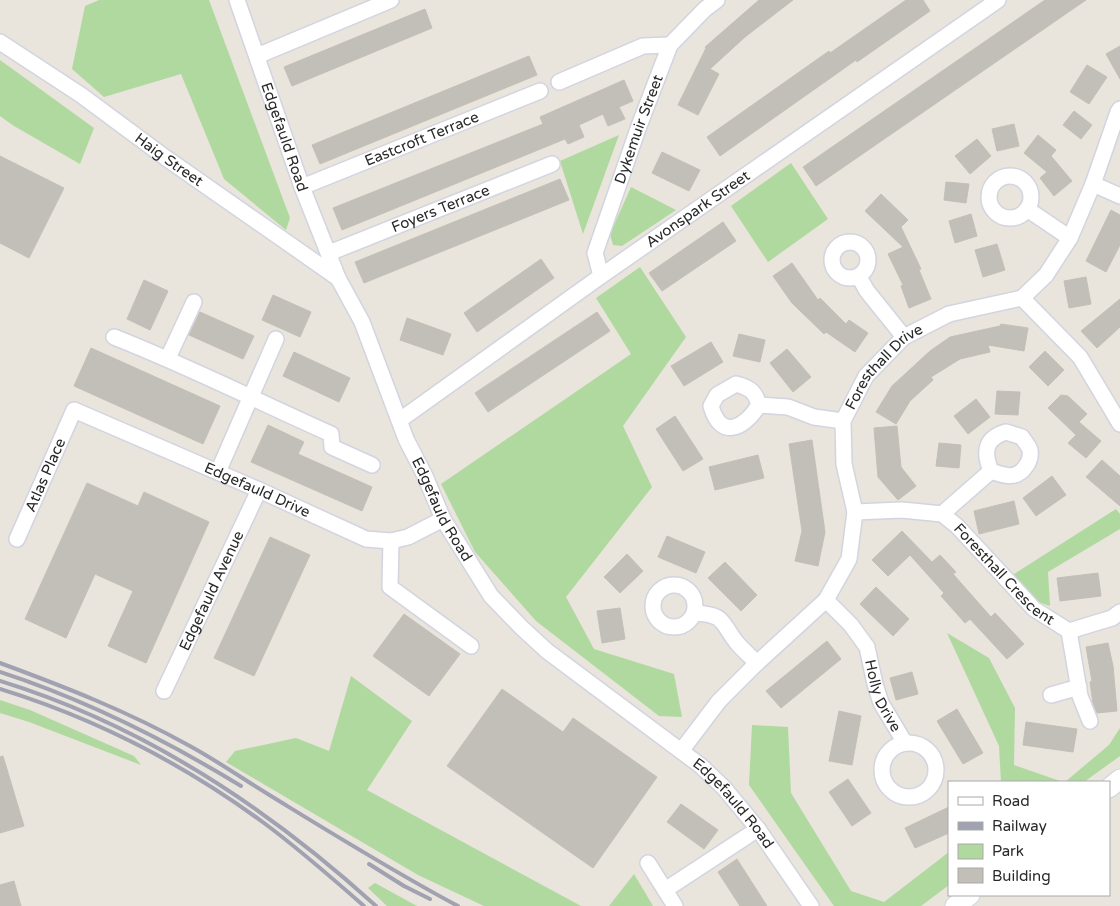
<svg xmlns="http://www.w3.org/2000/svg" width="1120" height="906" viewBox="0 0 1120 906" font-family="'Varela Round',sans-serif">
	<rect width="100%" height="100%" fill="#e9e4dc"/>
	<!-- green -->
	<g fill="#b0d99f">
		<polygon points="99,0 209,0 290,218 286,230 224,179 181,74 104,97 72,69 85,6"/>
		<polygon points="0,60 94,128 80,164 14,126 0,116"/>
		<polygon points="619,135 583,234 560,161"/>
		<polygon points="791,163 828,219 768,262 731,206"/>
		<polygon points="631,187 676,210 622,246 613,245 610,234"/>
		<polygon points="640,267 686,337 623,426 652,487 566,597 594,649 674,674 682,717 659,716 536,621 475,552 441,484 631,354 596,298"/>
		<polygon points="1116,509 1120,514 1120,529 1048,572 1050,606 1030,599 1014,574"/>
		<polygon points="947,633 989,658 1015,708 1014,765 1063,782 1001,782 999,746"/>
		<polygon points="351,676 412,721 367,790 581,906 484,906 418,875 226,762 235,751 296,738 329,751"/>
		<polygon points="0,700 30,710 134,756 141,765 29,722 0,713"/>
		<polygon points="752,725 788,727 791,793 851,891 884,902 949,852 949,885 921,906 834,906 749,785"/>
		<polygon points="1120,728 1120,756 1084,782 1065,782 1109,745"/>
		<polygon points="634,874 653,906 609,906"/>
		<polygon points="375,883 417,906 387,906 368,888"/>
	</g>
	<!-- building -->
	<g fill="#c2beb8" stroke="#c4c0b6">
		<polygon points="759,0 793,0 745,37 710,69 719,74 698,115 678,105 706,48 705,47"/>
		<polygon points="906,0 923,0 930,11 857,62 856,60 720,156 707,137 829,51 830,53"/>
		<polygon points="1045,0 1086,0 816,186 803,167"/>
		<polygon points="425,9 432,28 292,86 284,67"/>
		<polygon points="1120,46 1120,79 1106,54"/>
		<polygon points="529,56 537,75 320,164 312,145"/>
		<polygon points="1087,65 1107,77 1089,104 1070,92"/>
		<polygon points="624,80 633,101 619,107 625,119 608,126 603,114 579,125 584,137 568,144 565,139 342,230 333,208 543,124 540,117"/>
		<polygon points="1074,111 1092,125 1081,139 1063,125"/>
		<polygon points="1014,124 1019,146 997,151 992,129"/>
		<polygon points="1038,135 1056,150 1051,156 1072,181 1054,196 1040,178 1047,172 1024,153"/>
		<polygon points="977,139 991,156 970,174 955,156"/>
		<polygon points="662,152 700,170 689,191 652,173"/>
		<polygon points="0,156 64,188 29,258 0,243"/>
		<polygon points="560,179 569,200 364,283 355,262"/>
		<polygon points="946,182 969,184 966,203 944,200"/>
		<polygon points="881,194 908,220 901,227 921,269 919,270 931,299 909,308 901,286 903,285 888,254 903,247 865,211"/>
		<polygon points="1111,210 1120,215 1120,245 1106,272 1086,261"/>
		<polygon points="971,214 977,236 955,243 949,221"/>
		<polygon points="723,222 736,241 662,291 649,273"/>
		<polygon points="997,244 1005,270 983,277 975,250"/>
		<polygon points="541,259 554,278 477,332 464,313"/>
		<polygon points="792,263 818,300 820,298 846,324 849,320 868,333 855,352 826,332 824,334 792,303 773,276"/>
		<polygon points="1086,277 1091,304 1069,308 1064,281"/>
		<polygon points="144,280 168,291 150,330 127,319"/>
		<polygon points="273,295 311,312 300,337 262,320"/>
		<polygon points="1120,299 1120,327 1097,348 1081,331"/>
		<polygon points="200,312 254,336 243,359 189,335"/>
		<polygon points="597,312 610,331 488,412 475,393"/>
		<polygon points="407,318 451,334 443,355 400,340"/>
		<polygon points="1001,324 1028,328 1024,351 988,345 990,352 960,359 931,377 933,380 910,401 896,424 876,412 892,386 930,351 950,337 1000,326"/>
		<polygon points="739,334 765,340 760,362 733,356"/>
		<polygon points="711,342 723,362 684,386 671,366"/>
		<polygon points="91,348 220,406 203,444 74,386"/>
		<polygon points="787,349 811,377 793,392 770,363"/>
		<polygon points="1045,351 1064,370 1048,386 1029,367"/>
		<polygon points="294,352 350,378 339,402 283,376"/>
		<polygon points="997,391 1020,392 1018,415 995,414"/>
		<polygon points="1061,395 1068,396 1087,414 1079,422 1101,441 1086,458 1068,443 1076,435 1048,408"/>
		<polygon points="976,399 990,417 968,434 954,416"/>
		<polygon points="675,416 703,459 683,471 656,429"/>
		<polygon points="268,425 304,442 298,454 372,487 362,511 251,462"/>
		<polygon points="897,426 901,467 916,486 898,500 878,477 874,428"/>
		<polygon points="812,440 825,532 818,566 795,561 802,531 789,444"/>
		<polygon points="939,443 961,445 959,468 936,466"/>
		<polygon points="758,455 764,478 715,490 709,467"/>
		<polygon points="1102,460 1120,476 1120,506 1086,477"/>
		<polygon points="1052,476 1066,495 1036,516 1023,498"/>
		<polygon points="87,483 138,506 144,492 209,522 146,663 108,646 133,591 95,574 66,638 25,619"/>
		<polygon points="1014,501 1019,524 979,534 974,511"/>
		<polygon points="902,531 932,562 940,555 956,572 953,574 991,617 995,613 1024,644 1007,659 970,619 965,623 941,596 944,593 910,555 888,576 872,560"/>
		<polygon points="667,536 705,552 696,573 658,557"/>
		<polygon points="270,537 310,555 254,676 214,658"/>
		<polygon points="627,554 643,571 620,593 604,577"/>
		<polygon points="725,562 757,595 741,611 708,578"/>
		<polygon points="1098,573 1101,596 1060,601 1057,578"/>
		<polygon points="876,587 909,619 893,636 860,604"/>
		<polygon points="620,608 625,639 602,643 597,611"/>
		<polygon points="404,614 460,654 429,696 373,656"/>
		<polygon points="827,641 841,659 781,708 766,691"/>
		<polygon points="1108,643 1113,666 1117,711 1097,713 1093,703 1090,682 1092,681 1086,647"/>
		<polygon points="912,672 918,694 896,700 890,678"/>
		<polygon points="502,689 563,732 573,718 657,777 593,868 447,766"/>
		<polygon points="957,709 983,753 963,764 937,721"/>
		<polygon points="839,711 861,716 852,765 829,761"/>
		<polygon points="1026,722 1077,729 1073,752 1023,745"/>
		<polygon points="3,756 24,826 0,833 0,757"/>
		<polygon points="848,779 871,813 852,826 829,792"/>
		<polygon points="681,804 718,830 704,849 667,822"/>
		<polygon points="949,807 949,833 915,848 905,828"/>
		<polygon points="737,859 767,906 740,906 718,872"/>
		<polygon points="14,881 21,906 0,906 0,885"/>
	</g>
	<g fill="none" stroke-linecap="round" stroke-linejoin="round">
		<!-- minor casing -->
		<g stroke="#d2d4e0" stroke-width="18">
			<g id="minor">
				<path id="s1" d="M237 0 302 187 338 278 362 322 406 439 425 476 443 519 491 596 522 628 547 651 701 766 724 788 758 829 811 906"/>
				<path id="s2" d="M0 42 81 95 166 158 338 278"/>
				<polyline points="257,56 391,0"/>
				<polyline points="559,82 643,46 670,45"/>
				<circle cx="1010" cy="197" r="21"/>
				<polyline points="1093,184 1120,196"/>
				<path id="s3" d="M302 187 540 91"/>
				<polyline points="1027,209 1070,238"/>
				<circle cx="850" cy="260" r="18"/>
				<path id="s4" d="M329 253 552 164"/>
				<path id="s5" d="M601 276 595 253 639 126 670 45 705 9 717 0"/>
				<polyline points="859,277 867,291 904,337"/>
				<polyline points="1022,298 1080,357 1120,424"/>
				<path d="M114 337C188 366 259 402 331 434L332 447 372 465"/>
				<polyline points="168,358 194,302"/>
				<path d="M736 384C750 388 755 391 759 405 744 428 721 441 711 406L717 395Z"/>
				<polyline points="759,405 788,407 814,417 843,421"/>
				<path id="s6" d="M400 420 601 276 998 0"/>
				<path d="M1006 432 1022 437C1024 441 1029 446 1030 450 1031 456 1029 462 1026 466 1017 480 1004 476 991 471 983 452 985 438 1006 432Z"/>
				<polyline points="218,472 276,339"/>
				<path id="s7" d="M855 512 902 510 942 514 957 526 1034 609 1069 631 1112 618 1120 612"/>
				<polyline points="942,514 991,471"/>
				<path id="s8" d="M17 539 74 410 259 490 366 539 391 541 408 537 443 519"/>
				<polyline points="391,541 390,587 471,646"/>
				<circle cx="674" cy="606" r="21"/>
				<path id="s9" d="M826 600 851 625 867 647 875 684 881 703 905 743"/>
				<path d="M695 613C727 615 720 622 737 643 743 650 750 656 757 663"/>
				<polyline points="1069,631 1080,696 1090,721"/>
				<path id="s10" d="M164 691 259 490"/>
				<polyline points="1051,695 1079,687"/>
				<circle cx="909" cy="770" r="27"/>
				<path id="s11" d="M681 751 719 701 757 663 826 600 849 559 855 512 844 464 843 421 866 376 904 337 949 314 1022 298 1046 275 1070 238 1093 184 1118 112 1120 109"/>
				<polyline points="648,863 675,906"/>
				<polyline points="665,890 758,829"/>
			</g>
		</g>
		<!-- tertiary casing -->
		<g stroke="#d2d4e0" stroke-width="21">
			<g id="tertiary">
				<polyline points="1109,788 1120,779"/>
				<polyline points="955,906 970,895"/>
			</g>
		</g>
		<!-- minor -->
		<use href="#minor" stroke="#fff" stroke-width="15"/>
		<!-- tertiary -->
		<use href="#tertiary" stroke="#fff" stroke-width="19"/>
		<!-- rail -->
		<g stroke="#a0a1b1" stroke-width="4">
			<path d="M0 663C65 687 127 711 188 745 216 760 243 779 271 796 333 834 394 872 458 906"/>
			<path d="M0 672C86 700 164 739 241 786"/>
			<path d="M0 681C143 725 266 806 376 906"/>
			<path d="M0 689C94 718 185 765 264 823 299 849 331 877 364 906"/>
			<polyline points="369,864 404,886 430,899"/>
		</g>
	</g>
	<g text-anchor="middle" stroke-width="4" stroke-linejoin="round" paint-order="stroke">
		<!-- street labels -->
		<g font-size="15" fill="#292929" stroke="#fff">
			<text dy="5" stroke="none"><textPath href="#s5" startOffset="155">Dykemuir Street</textPath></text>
			<text dy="5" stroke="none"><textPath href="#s1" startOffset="145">Edgefauld Road</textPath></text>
			<text dy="5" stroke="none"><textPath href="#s3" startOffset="129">Eastcroft Terrace</textPath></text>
			<text dy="5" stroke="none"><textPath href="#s2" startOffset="206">Haig Street</textPath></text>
			<text dy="5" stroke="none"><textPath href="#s4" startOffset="120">Foyers Terrace</textPath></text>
			<text dy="5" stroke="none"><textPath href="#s6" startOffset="365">Avonspark Street</textPath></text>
			<text dy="5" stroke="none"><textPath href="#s11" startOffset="466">Foresthall Drive</textPath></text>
			<text dy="5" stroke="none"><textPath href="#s8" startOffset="70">Atlas Place</textPath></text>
			<text dy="5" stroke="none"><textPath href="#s8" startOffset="341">Edgefauld Drive</textPath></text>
			<text dy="5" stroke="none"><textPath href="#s1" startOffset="550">Edgefauld Road</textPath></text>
			<text dy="5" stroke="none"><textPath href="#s7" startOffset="174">Foresthall Crescent</textPath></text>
			<text dy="5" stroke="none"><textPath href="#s10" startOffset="111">Edgefauld Avenue</textPath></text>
			<text dy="5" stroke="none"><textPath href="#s9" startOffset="114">Holly Drive</textPath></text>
			<text dy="5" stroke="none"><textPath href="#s1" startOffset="970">Edgefauld Road</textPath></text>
		</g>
	</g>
	<!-- legend -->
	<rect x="948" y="781" width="162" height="115" fill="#ffffff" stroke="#a9a9a9"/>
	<rect x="958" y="797" width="25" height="8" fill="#ffffff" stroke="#a9a9a9"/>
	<text x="992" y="806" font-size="15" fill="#292929">Road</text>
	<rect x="958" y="822" width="25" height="8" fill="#a0a1b1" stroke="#a9a9a9"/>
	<text x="992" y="831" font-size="15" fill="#292929">Railway</text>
	<rect x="958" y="844" width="25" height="15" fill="#b0d99f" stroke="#a9a9a9"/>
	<text x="992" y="856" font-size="15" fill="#292929">Park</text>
	<rect x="958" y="868" width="25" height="15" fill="#c2beb8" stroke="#a9a9a9"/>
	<text x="992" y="881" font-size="15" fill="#292929">Building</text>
</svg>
